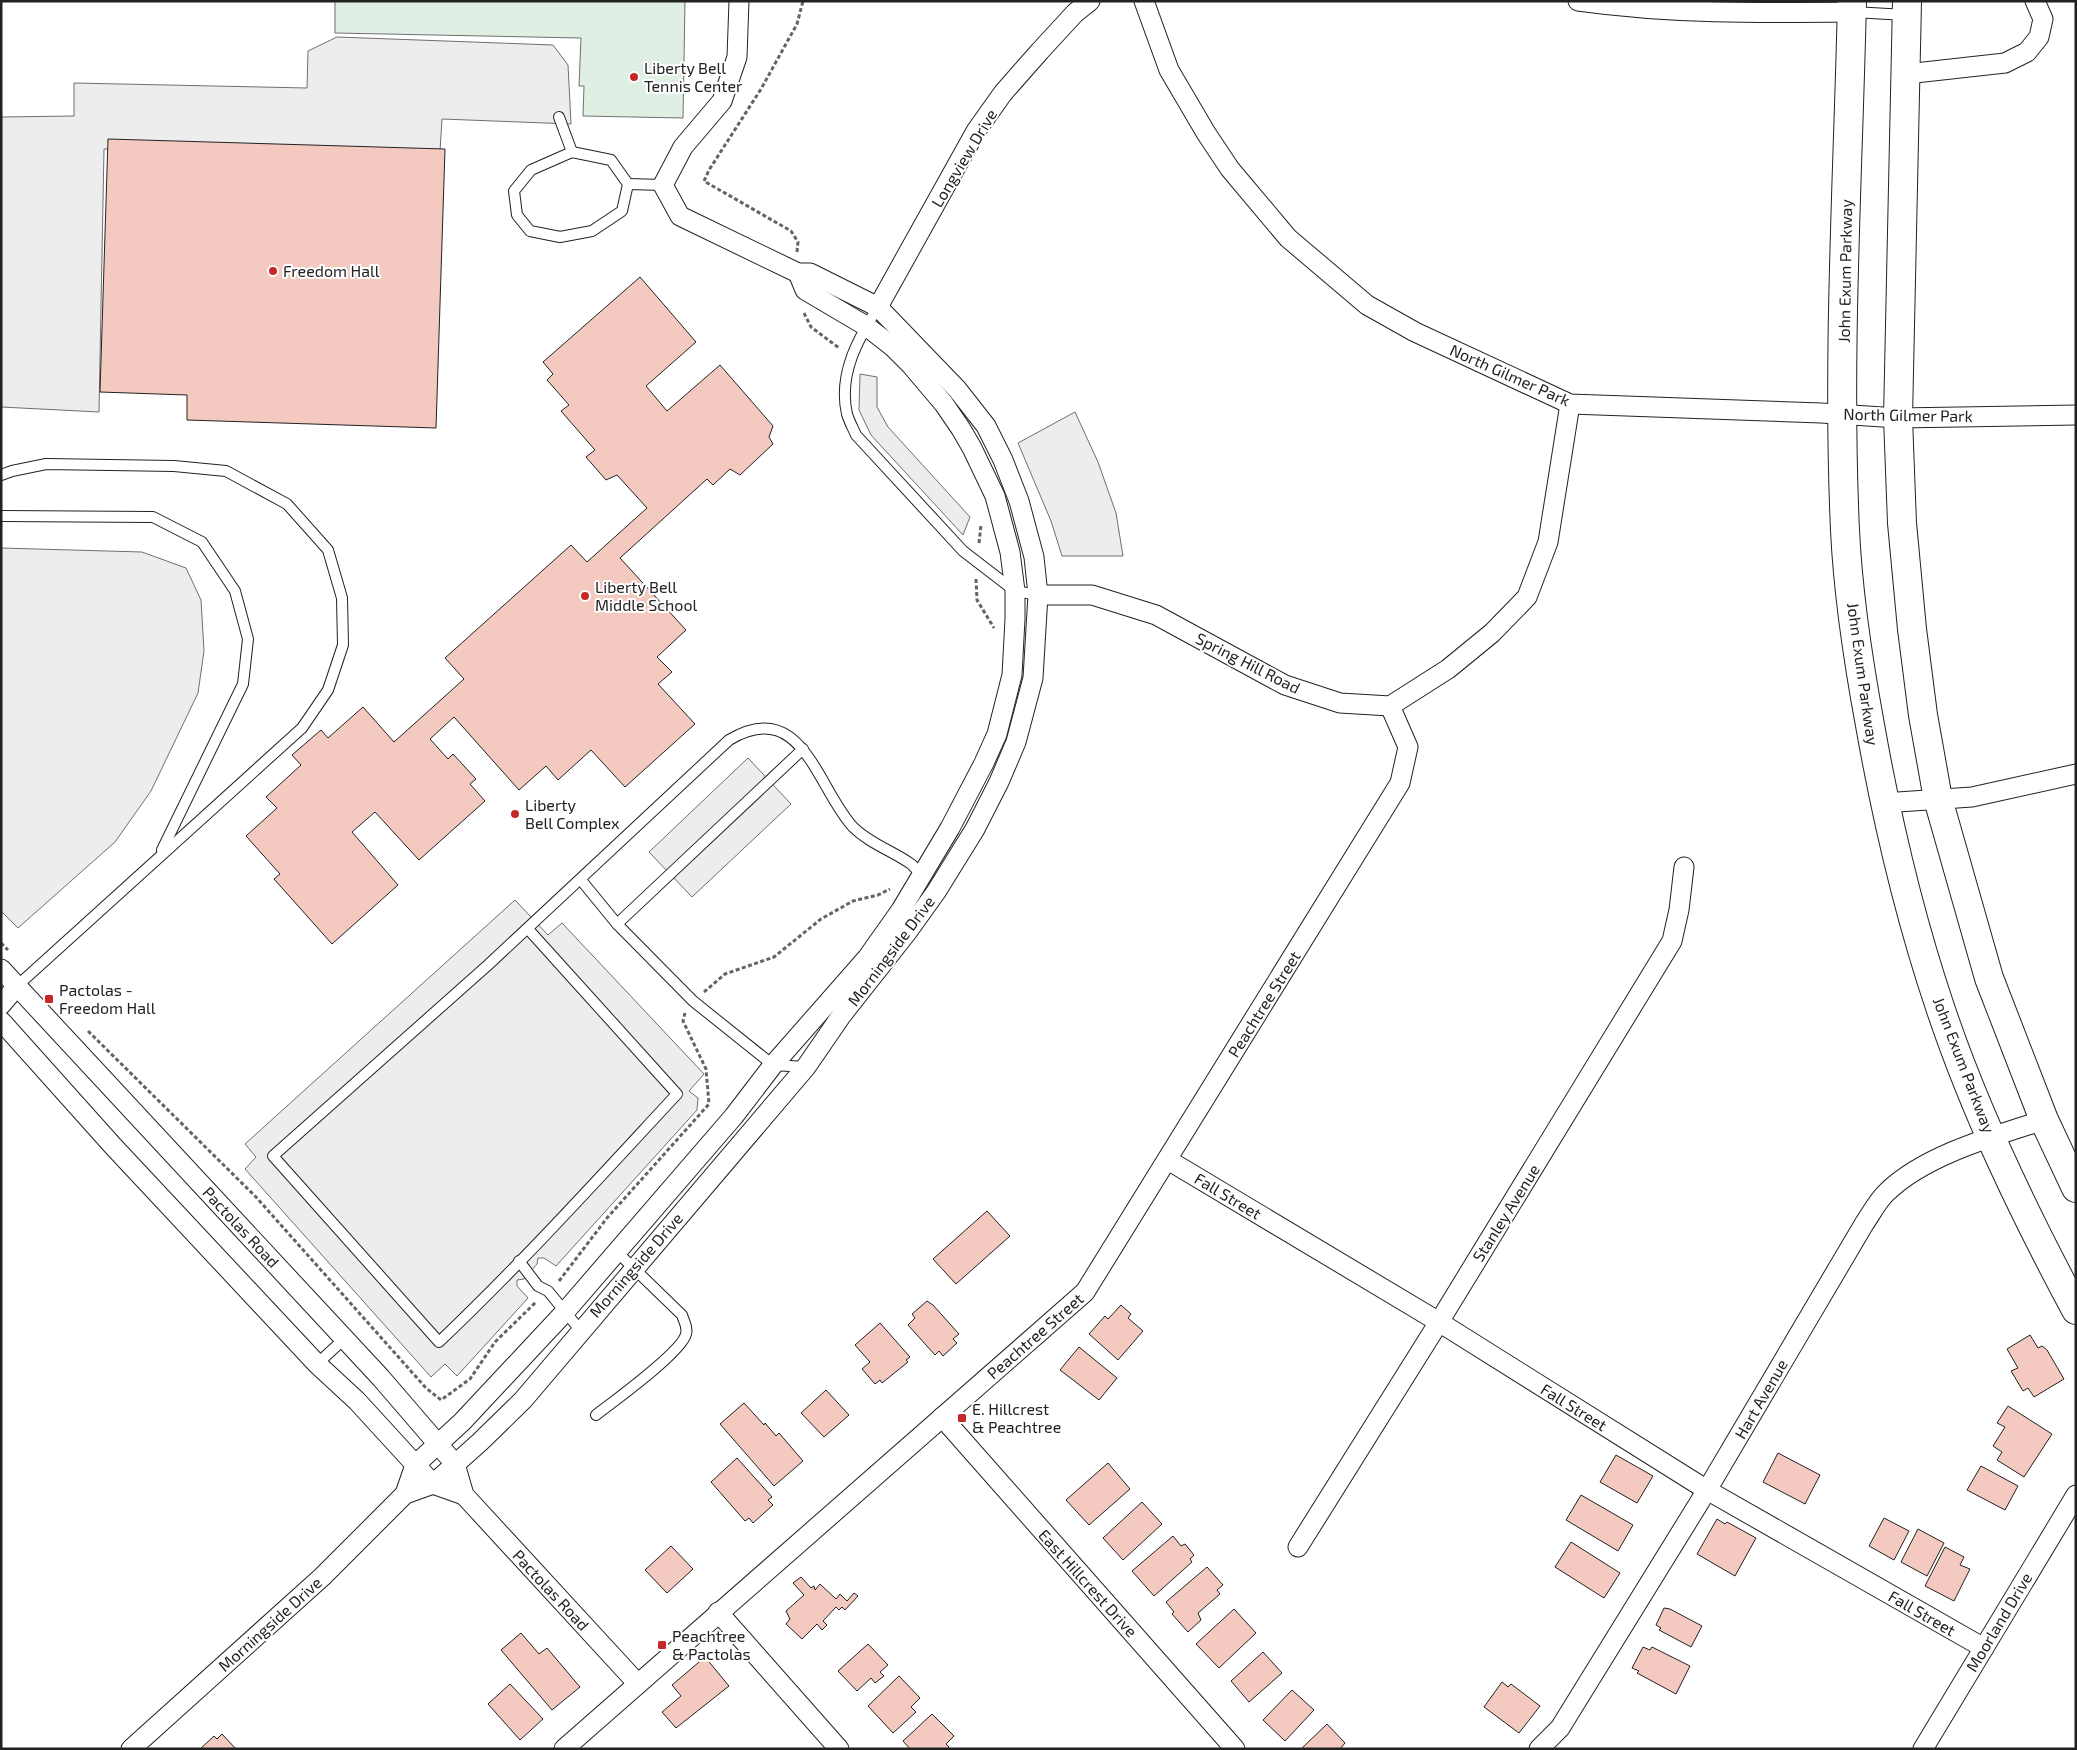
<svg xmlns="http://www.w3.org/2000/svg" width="2077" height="1750" viewBox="0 0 2077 1750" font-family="'Exo 2',sans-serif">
	<rect width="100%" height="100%" fill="#fff"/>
	<!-- green -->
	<polygon fill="#e0efe3" stroke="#6f6f6f" points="335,1 685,1 683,118 583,116 584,86 579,86 581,38 335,33"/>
	<!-- parking -->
	<g fill="#ededed" stroke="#6f6f6f">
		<polygon points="337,37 553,45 568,65 571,124 442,119 440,151 104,149 99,412 1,407 1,117 74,116 74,83 307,88 308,51"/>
		<polygon points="860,374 877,377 877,407 888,427 970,517 963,535 871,435 859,410"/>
		<polygon points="1075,412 1098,462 1116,513 1123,556 1062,556 1051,521 1018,443"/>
		<polygon points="1,548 142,552 186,568 201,600 204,651 198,693 151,791 115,842 18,928 1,911"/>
		<polygon points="748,758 791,804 692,897 649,852"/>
		<polygon points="515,900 548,935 562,923 704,1074 689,1091 698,1098 697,1110 556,1266 544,1258 538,1258 537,1264 524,1279 517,1280 517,1286 528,1298 457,1376 445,1364 431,1377 245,1169 256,1157 245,1144"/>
	</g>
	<!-- building -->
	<g fill="#f3c9c0" stroke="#222">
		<polygon points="108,139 445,149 436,428 187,420 187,395 100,392"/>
		<polygon points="640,277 696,342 646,386 667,411 720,365 773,426 769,437 773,444 740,475 730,469 713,485 707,479 620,558 686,630 657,657 672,672 658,684 695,724 625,787 591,750 558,780 546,766 519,790 454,717 430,739 448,759 453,754 476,779 470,784 485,801 419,860 375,812 352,832 398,885 332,944 274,879 280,874 246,836 277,808 266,797 301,765 292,755 321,730 328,738 363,707 394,742 464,679 445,658 571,545 587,562 647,508 617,475 606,480 586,457 595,450 561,411 569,405 547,380 553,374 543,362"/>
		<polygon points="987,1211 1010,1236 956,1284 933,1259"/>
		<polygon points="927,1301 933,1305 959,1334 953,1339 957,1343 943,1356 939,1351 935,1355 908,1325 915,1318 912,1314"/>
		<polygon points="1121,1305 1131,1314 1128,1318 1143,1331 1118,1360 1089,1334 1105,1316 1108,1319"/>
		<polygon points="880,1323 910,1357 906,1360 908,1362 882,1383 880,1380 875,1384 862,1369 870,1362 855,1345"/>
		<polygon points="2030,1335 2038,1348 2042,1346 2047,1350 2064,1379 2034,1397 2028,1388 2023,1391 2011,1371 2018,1368 2007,1349"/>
		<polygon points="1079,1347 1117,1378 1099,1400 1060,1370"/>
		<polygon points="826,1390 849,1415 824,1437 801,1413"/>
		<polygon points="744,1403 764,1425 765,1423 776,1436 779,1433 803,1461 774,1486 720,1424"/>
		<polygon points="2008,1406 2052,1434 2024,1477 1997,1460 2002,1452 1993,1446 2005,1427 1997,1423"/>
		<polygon points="1778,1453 1820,1475 1805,1504 1763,1482"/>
		<polygon points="1616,1455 1653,1476 1637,1503 1600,1482"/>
		<polygon points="737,1458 772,1497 768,1500 773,1505 753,1523 749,1518 745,1521 711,1482"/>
		<polygon points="1108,1463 1130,1489 1089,1525 1066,1500"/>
		<polygon points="1981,1466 2018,1486 2005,1510 1967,1490"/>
		<polygon points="1581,1495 1633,1525 1618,1551 1566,1520"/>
		<polygon points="1142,1502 1162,1524 1123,1560 1103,1538"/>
		<polygon points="1884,1518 1909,1531 1894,1560 1869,1546"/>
		<polygon points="1717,1519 1725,1524 1727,1522 1756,1538 1735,1576 1697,1554"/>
		<polygon points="1918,1529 1944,1543 1927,1576 1901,1562"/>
		<polygon points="1173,1536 1181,1546 1185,1544 1194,1555 1190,1559 1192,1562 1154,1596 1132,1571"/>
		<polygon points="1571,1542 1620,1573 1604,1598 1555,1567"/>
		<polygon points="671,1546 693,1569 667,1593 645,1570"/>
		<polygon points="1945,1547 1964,1557 1960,1565 1970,1569 1954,1601 1925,1586"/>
		<polygon points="1207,1567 1223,1585 1217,1590 1220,1594 1198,1613 1201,1620 1188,1632 1172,1614 1174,1612 1166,1602"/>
		<polygon points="801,1577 811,1588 814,1586 815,1590 820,1584 836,1599 840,1594 847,1601 854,1593 858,1596 845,1610 842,1607 839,1610 836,1607 823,1621 827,1625 822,1630 817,1624 802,1639 786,1624 790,1619 786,1611 804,1595 793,1583"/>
		<polygon points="1664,1608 1670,1609 1702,1626 1691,1647 1659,1630 1661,1628 1656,1625"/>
		<polygon points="1234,1609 1256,1633 1219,1668 1196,1644"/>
		<polygon points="521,1633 539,1654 547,1648 580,1687 552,1710 501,1650"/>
		<polygon points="868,1644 888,1665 880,1672 884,1676 875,1683 871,1678 857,1691 838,1671"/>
		<polygon points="1643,1647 1650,1650 1652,1647 1690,1666 1676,1694 1637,1673 1639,1671 1632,1668"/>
		<polygon points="1263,1652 1282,1673 1249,1702 1231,1681"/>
		<polygon points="705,1657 729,1686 676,1728 662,1712 681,1696 672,1685"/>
		<polygon points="899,1676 920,1698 911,1707 916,1712 893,1733 868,1706"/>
		<polygon points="1502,1682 1508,1687 1511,1684 1540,1706 1519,1733 1484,1707"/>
		<polygon points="510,1684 543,1719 520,1740 488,1704"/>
		<polygon points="1292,1690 1314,1710 1285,1741 1263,1720"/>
		<polygon points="932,1714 954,1736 946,1744 949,1747 947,1749 910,1749 903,1741"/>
		<polygon points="1327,1724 1345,1743 1340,1749 1301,1749"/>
		<polygon points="222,1734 236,1749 200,1749 214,1736 217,1739"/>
	</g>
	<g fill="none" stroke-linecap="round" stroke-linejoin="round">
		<!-- lane casing -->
		<g stroke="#222" stroke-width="12">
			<g id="lane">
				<polyline points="1853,12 1906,15"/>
				<polyline points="559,117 572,152"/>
				<polygon points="572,152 611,160 628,184 622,211 592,231 560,237 530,231 517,215 514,191 531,170"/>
				<polyline points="628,184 663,185"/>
				<path d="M878 307C858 339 838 374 847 414 849 421 853 428 856 435L963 551 1015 591 1038 595"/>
				<polyline points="1,475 12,471 46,464 174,466 226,471 287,504 328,550 342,598 343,645 328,690 302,728 17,986"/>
				<polyline points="1,516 153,517 202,542 235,591 248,639 243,684 162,850"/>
				<polyline points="581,880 617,924 693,1001 773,1065 806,1067"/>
				<polyline points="617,924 803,749"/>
				<path d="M528 929 677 1094C599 1178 522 1263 439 1342L273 1156 488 965 729 740C802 696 817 788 853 827 870 844 893 851 911 864 916 868 920 874 924 879"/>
				<polyline points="519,1261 538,1286 548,1291 581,1331"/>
				<polyline points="317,1364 344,1339"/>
				<path d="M596 1415C614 1401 682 1352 686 1334 688 1326 684 1322 682 1315L617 1252"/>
			</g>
		</g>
		<!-- street casing -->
		<g stroke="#222" stroke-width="21">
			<g id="street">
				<polyline points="1144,1 1169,70 1206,133 1230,169 1288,238 1367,305 1415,332 1570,404 1821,413 1898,418 2076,415"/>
				<path d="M1578 1C1672 14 1758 13 1852 12"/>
				<polyline points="1906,74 2005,63 2027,52 2039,37 2043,19 2035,1"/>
				<polyline points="878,307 976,131 1003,93 1040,51 1075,13 1090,1"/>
				<polyline points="1038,595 1092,595 1156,615 1285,685 1340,703 1390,706 1448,669 1492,633 1527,597 1548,542 1570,404"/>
				<polyline points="1883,803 1972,797 2076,774"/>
				<polyline points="1,969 381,1378 455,1464 464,1495 638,1684"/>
				<polyline points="1,1005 17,986"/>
				<polyline points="1,1021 113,1146 317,1364 357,1401 433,1484 464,1495"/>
				<polyline points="1168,1160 1439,1322 1707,1490 1984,1648"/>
				<polyline points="942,1417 1235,1749"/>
				<polyline points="405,1494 415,1465 462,1422 564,1313 734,1116 773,1065 867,958 901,910 950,828 984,763 997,734 1012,675 1015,619 1015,591 1010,552 995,496 972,448 961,429 944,404 911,365 893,347 866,326 805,290 798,273"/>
				<polyline points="1298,1547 1439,1322 1672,941 1679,910 1684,867"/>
				<polyline points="718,1612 839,1749"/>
				<polyline points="131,1749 322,1577 405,1494 433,1484 480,1442 523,1400 806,1067 841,1016 908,931 936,892 975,829 999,782 1016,742 1033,678 1038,595 1034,557 1019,501 1003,460 986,426 957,389 878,307 810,273 798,273 680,216 663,185 683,147 722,101 737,57 739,1"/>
				<polyline points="564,1749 1085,1292 1400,783 1408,747 1390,706"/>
				<path d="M1539 1749 1560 1728 1707 1490 1864 1224C1871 1214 1878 1200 1887 1192 1925 1155 1994 1136 2044 1120"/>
				<polyline points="1923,1749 2076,1495"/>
			</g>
		</g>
		<!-- primary casing -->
		<g stroke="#222" stroke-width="30">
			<g id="primary">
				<path d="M1852 1C1848 177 1837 354 1845 530 1848 595 1858 660 1870 725 1887 821 1909 915 1940 1007 1975 1112 2024 1213 2076 1310"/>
				<polyline points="1907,1 1898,418 1902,523 1912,629 1923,715 1938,799 1989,978 2044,1120 2076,1188"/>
			</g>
		</g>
		<!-- path -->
		<g stroke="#646464" stroke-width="3" stroke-dasharray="4 2.5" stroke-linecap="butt">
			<polyline points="797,252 798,242 791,231 704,181 709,170 761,89 797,24 803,1"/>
			<polyline points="804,313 811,327 839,348"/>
			<polyline points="979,543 981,525"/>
			<polyline points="976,579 977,600 994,628"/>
			<polyline points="1,943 8,950"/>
			<polyline points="704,992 725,974 774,957 821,919 853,901 878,895 890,889"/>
			<polyline points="88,1031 256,1197 426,1388 441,1400 470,1379 495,1342 536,1302"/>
			<polyline points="559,1281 607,1218 709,1104 706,1069 683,1021 685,1013"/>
		</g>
		<!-- lane -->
		<use href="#lane" stroke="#fff" stroke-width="10"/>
		<!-- street -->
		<use href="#street" stroke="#fff" stroke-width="19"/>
		<!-- primary -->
		<use href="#primary" stroke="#fff" stroke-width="28"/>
	</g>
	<!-- markers -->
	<g fill="#c62828" stroke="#fff" stroke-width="2">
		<circle cx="634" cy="77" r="5"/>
		<circle cx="273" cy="271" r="5"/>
		<circle cx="585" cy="596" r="5"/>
		<circle cx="515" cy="814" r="5"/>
		<rect x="44" y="994" width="10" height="10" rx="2.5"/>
		<rect x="957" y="1413" width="10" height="10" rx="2.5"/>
		<rect x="657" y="1640" width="10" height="10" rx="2.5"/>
	</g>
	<g text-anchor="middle" stroke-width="4" stroke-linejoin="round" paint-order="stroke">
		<!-- poi labels -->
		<g font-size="16" fill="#222" stroke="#fff" text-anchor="start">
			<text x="644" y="74">Liberty Bell<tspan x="644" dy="18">Tennis Center</tspan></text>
			<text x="283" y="277">Freedom Hall</text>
			<text x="595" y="593">Liberty Bell<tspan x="595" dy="18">Middle School</tspan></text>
			<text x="525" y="811">Liberty<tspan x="525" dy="18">Bell Complex</tspan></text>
			<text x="59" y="996">Pactolas -<tspan x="59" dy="18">Freedom Hall</tspan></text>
			<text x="972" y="1415">E. Hillcrest<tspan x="972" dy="18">&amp; Peachtree</tspan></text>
			<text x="672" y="1642">Peachtree<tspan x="672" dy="18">&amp; Pactolas</tspan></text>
		</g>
		<!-- street labels -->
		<g font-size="16" fill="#222" stroke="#fff">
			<text transform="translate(964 158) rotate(-59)" y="6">Longview Drive</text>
			<text transform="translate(1845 271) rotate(-89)" y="6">John Exum Parkway</text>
			<text transform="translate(1510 375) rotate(24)" y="6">North Gilmer Park</text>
			<text transform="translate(1908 415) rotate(1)" y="6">North Gilmer Park</text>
			<text transform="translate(1248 663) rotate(27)" y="6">Spring Hill Road</text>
			<text transform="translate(1863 674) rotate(82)" y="6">John Exum Parkway</text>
			<text transform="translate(891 951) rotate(-53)" y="6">Morningside Drive</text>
			<text transform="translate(1264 1004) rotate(-58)" y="6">Peachtree Street</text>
			<text transform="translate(1964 1065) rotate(69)" y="6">John Exum Parkway</text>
			<text transform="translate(1228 1196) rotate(31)" y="6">Fall Street</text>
			<text transform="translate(1506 1213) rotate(-58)" y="6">Stanley Avenue</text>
			<text transform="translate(241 1227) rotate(47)" y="6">Pactolas Road</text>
			<text transform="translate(636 1265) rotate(-49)" y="6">Morningside Drive</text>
			<text transform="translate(1035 1336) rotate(-41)" y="6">Peachtree Street</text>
			<text transform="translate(1761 1399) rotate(-60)" y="6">Hart Avenue</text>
			<text transform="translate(1574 1407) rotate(32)" y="6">Fall Street</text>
			<text transform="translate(1088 1583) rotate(48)" y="6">East Hillcrest Drive</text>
			<text transform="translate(551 1590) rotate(47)" y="6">Pactolas Road</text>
			<text transform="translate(1922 1613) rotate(30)" y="6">Fall Street</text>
			<text transform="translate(1999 1622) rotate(-59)" y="6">Moorland Drive</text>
			<text transform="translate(270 1624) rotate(-42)" y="6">Morningside Drive</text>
		</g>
	</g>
	<!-- border -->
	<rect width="2077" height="1750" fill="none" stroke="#222222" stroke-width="5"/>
</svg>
